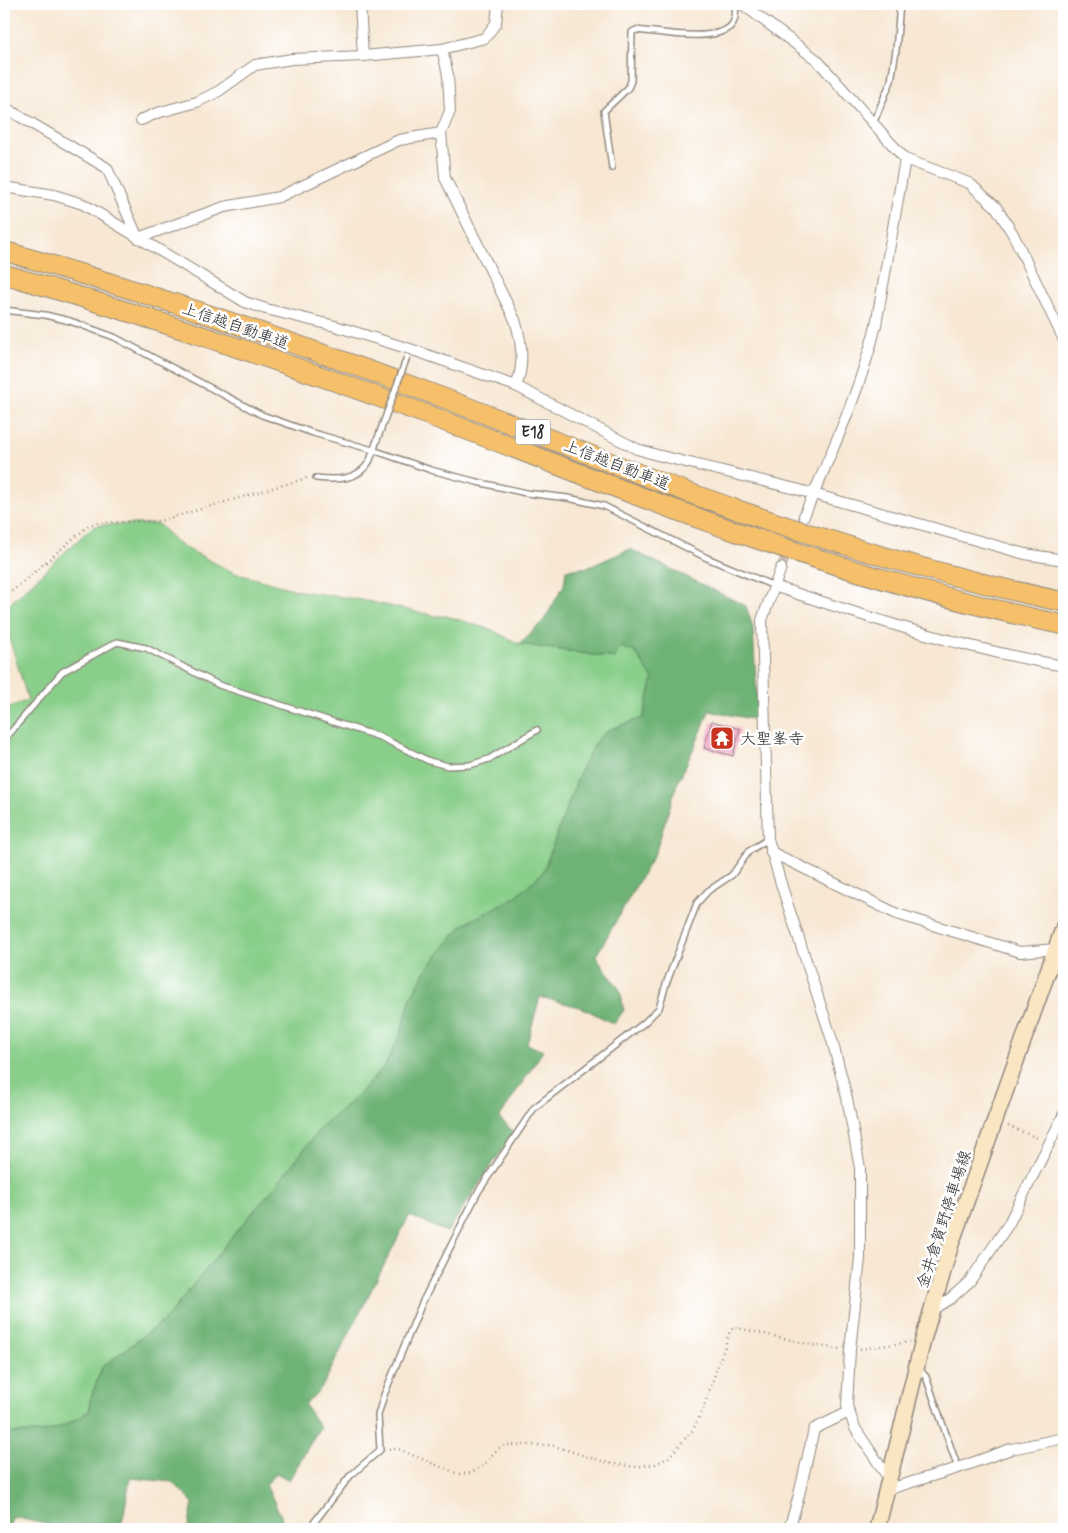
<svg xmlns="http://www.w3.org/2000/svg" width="1068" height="1533" viewBox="0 0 1068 1533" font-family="Mynerve,'Klee One',sans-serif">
	<rect width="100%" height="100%" fill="#fff"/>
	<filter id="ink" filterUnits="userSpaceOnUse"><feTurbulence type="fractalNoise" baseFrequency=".02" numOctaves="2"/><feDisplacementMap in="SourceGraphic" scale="10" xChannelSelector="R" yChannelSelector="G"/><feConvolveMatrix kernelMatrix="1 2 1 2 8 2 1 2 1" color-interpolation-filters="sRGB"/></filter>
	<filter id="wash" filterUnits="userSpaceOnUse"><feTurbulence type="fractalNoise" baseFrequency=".0096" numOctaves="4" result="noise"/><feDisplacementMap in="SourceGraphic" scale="20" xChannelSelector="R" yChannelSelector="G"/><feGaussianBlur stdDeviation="1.12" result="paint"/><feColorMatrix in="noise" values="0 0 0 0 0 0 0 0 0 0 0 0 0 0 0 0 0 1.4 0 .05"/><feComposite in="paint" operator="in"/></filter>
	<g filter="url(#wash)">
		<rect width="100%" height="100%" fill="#f7e7d3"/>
		<!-- green -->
		<path fill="#89cf8a" stroke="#5a7d5a" d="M134 524H158L180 545 234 573 300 591 362 600 435 616H446L492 630 519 644 615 658 620 647 635 652 653 679 643 718 611 729 581 769 543 872 515 897 463 925 428 967 411 997 401 1033 385 1066 353 1100 322 1126 277 1184 235 1233 166 1319 102 1367 90 1400V1410C76 1420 60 1429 43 1432 30 1435 17 1431 4 1435V710L28 700 4 620V609L92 527 102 525Z"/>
		<!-- forest -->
		<path fill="#6eb276" stroke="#4c6e50" d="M630 549 746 606 753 628 758 720 709 711 699 737 677 784 656 851 596 956 620 990 624 1010 614 1024 583 1008 540 997 527 1044 543 1051 499 1118 514 1132 447 1232 409 1216 322 1387 305 1405 320 1427 289 1480 276 1473 266 1485 281 1516 284 1529H188L193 1503 172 1482 130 1478 124 1514 120 1529H58L53 1526 13 1517 8 1529H4V1435C17 1431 30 1435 43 1432 60 1429 76 1420 90 1410V1400L102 1367 166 1319 235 1233 277 1184 322 1126 353 1100 385 1066 401 1033 411 997 428 967 463 925 515 897 543 872 581 769 598 738 611 729 643 718 653 679 635 652 620 647 615 658 519 644 544 620 564 585 566 570 589 567Z"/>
		<g id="blocks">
			<!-- building -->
			<polygon fill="#f1a2c5" points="712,721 740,729 733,756 704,748"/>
		</g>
	</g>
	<g filter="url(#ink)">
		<use href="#blocks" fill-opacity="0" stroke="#91897f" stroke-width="1"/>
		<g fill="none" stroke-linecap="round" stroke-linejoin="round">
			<!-- minor-tunnel -->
			<polyline stroke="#cec1b1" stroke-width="10" stroke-dasharray="10 5" stroke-linecap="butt" points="781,568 798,528"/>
			<!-- service casing -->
			<g stroke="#91897f" stroke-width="8">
				<g id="service">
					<polyline points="873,124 891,81 896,50 900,4"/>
					<path d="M612 168 604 111 628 88 631 81 632 32 636 30C660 32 713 43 731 26 736 20 736 11 735 4"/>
					<polyline points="4,310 45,315 70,321 114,337 262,415 313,433 373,450 431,470 477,482 526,493 568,498 604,506 707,558 774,586"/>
					<path d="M316 478C335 480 358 481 369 462 372 456 374 449 376 443"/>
					<polyline points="4,740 62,672 117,642 146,648 219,685 380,737 429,761 448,766 470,765 489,759 537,730"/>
					<polyline points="919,1369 926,1377 958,1468"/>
					<polyline points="309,1529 350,1476 380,1450 378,1415 384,1395 422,1303 478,1192 534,1108 644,1023 659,1008 666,984 697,903 708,891 732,875 749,851 768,839"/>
				</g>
			</g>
			<!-- minor casing -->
			<g stroke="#91897f" stroke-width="12">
				<g id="minor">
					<polyline points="360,4 363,56"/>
					<path d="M498 4 496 23 485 38 442 49 448 75 450 111 441 133 445 178 515 320C522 342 525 364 516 386"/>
					<polyline points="742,4 817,60 905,159 969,183 996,207 1013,234 1064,340"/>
					<polyline points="4,107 107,168 138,238"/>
					<polyline points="141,120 157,113 197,102 219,91 255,65 292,59 363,56 442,49"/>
					<polyline points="4,187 54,195 83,204 245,302 266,309 335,326 410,349 516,386 637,449 657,455 796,489 1025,554 1064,560"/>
					<polyline points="138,238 224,207 279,197 399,140 441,133"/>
					<path d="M804 516C831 453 860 392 876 325L905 159"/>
					<polyline points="781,568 762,620 768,839 782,887 832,1040 847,1098 860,1168 860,1258 850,1350 847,1406 855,1428 889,1479"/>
					<path d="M774 586C869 618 965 649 1064 666"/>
					<polyline points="771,852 897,914 1020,952 1056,949"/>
					<polyline points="932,1310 950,1299 970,1281 1008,1225 1064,1114"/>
					<polyline points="886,1490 958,1468 1011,1449 1064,1438"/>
					<polyline points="789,1529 798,1499 814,1429 849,1412"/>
				</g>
			</g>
			<!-- secondary casing -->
			<g stroke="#91897f" stroke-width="18">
				<polyline id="secondary" points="877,1529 923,1340 951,1244 1064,926"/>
			</g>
			<!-- motorway casing -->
			<g stroke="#91897f" stroke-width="21">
				<g id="motorway">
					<path d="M4 251C142 291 279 337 414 387 506 421 596 458 687 492 811 537 936 575 1064 602"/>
					<path d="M4 274C140 314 276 359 409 408 520 449 629 495 740 533 846 570 954 602 1064 625"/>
				</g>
			</g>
			<!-- path -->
			<g stroke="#91897f" stroke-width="2.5" stroke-dasharray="1 4" stroke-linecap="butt">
				<polyline points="4,598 88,526 95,523 160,521 307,478"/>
				<polyline points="1008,1126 1040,1139"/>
				<polyline points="860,1349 910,1342"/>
				<polyline points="389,1449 398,1449 458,1474 471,1473 484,1465 497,1449 505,1445 551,1445 608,1463 635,1467 655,1464 668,1458 692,1431 702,1412 730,1331 734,1327 812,1345 840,1349"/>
			</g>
			<!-- service -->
			<use href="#service" stroke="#fff" stroke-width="5"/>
			<!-- minor -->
			<use href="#minor" stroke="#fff" stroke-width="10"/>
			<!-- secondary -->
			<use href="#secondary" stroke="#fbe6c4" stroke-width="15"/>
			<!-- motorway -->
			<use href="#motorway" stroke="#f6c06b" stroke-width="19"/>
			<!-- service-bridge casing -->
			<g stroke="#91897f" stroke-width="8" stroke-linecap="butt">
				<polyline id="service-bridge" points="376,443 407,357"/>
			</g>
			<!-- service-bridge -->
			<use href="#service-bridge" stroke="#fff" stroke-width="5"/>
		</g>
	</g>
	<!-- icons -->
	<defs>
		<g id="temple-square" transform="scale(1.25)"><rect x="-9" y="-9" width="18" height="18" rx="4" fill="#c8321e" stroke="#fff"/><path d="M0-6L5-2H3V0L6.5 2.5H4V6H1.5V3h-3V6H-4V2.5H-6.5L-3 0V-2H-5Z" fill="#fff"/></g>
	</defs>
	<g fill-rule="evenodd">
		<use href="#temple-square" x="722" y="738"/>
	</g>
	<g text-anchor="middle" stroke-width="5" stroke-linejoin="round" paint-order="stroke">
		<!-- shield labels -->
		<rect fill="#fff" stroke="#6b6b6b" stroke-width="1" x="515.5" y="419.5" width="35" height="25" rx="4"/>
		<g font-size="15" font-weight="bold" fill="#2b2b2b">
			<text x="533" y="437">E18</text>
		</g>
		<!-- street labels -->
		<g font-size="16" fill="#2b2b2b" stroke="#fff">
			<text transform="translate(236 325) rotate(19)" y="6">上信越自動車道</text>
			<text transform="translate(617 464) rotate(21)" y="6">上信越自動車道</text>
			<text transform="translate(943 1219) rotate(-72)" y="6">金井倉賀野停車場線</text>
		</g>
		<!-- poi labels -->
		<g font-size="16" fill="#2b2b2b" stroke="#fff" text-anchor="start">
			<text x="740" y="744">大聖峯寺</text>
		</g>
	</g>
	<!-- margin -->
	<rect width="1068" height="1533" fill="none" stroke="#fff" stroke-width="20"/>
</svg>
